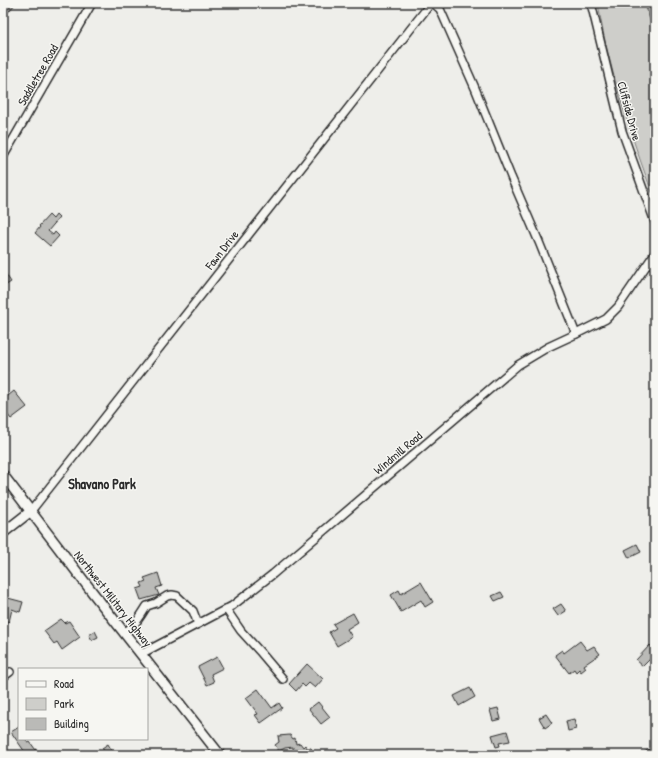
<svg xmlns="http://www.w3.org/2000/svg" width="658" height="758" viewBox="0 0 658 758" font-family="'Patrick Hand',sans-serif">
	<rect width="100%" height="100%" fill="#eeeeea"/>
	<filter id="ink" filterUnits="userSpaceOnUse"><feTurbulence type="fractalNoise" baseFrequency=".025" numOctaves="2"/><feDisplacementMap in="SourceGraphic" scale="8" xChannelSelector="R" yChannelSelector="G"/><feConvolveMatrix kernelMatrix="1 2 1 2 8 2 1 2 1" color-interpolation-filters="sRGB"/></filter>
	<g filter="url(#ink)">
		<!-- green -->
		<path fill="#cececa" stroke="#7c7c7a" d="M598 3H655V200C637 154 621 105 609 57 604 39 601 21 598 3Z"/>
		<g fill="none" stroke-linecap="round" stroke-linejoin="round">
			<!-- stream -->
			<polyline stroke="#757573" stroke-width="2" points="645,3 655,34"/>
		</g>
		<!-- building -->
		<g fill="#babab7" stroke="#2b2b2b">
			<polygon points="3,3 16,3 3,18"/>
			<polygon points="49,215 53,219 56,215 59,218 48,231 53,235 55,232 59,236 50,246 35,233 40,227 39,226"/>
			<polygon points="3,270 11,282 3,287"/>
			<polygon points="14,391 27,407 11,419 3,409 3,400"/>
			<polygon points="637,544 641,552 629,558 625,550"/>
			<polygon points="158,573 162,586 156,588 159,595 141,600 137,589 143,587 141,583 146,581 144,578"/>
			<polygon points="421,582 433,602 425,607 421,600 401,612 391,595 399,590 401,594"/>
			<polygon points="501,592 504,597 495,601 492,596"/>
			<polygon points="4,597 23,602 20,612 12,609 9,622 7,621 5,631 3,630 3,600"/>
			<polygon points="561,604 566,611 558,616 553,609"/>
			<polygon points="353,613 358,622 347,629 352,637 337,646 329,632 336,628 333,624"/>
			<polygon points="61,619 65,623 69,621 80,637 62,650 57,642 54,644 44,631"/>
			<polygon points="95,631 98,637 92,640 89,635"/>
			<polygon points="580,641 587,650 594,646 600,654 584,665 586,668 581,672 579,669 576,672 574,669 569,673 555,655 562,650 564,653"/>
			<polygon points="650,645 655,650 655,662 654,662 650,659 643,666 636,660"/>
			<polygon points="217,657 223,668 211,674 214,682 207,685 198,667"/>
			<polygon points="307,664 323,679 315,688 309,683 305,687 302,684 296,691 289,684"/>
			<polygon points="470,688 475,697 459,706 454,696"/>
			<polygon points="258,689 272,708 279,703 282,708 261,723 255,715 258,714 246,698"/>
			<polygon points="318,702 330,717 321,724 309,709"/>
			<polygon points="498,708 501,719 493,721 490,710"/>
			<polygon points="546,714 552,723 545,728 539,718"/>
			<polygon points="574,719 576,729 568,731 566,721"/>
			<polygon points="19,727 19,739 26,739 25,740 28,743 30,742 38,753 36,755 27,755 11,732"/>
			<polygon points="507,731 510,741 499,743 500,746 496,747 492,735"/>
			<polygon points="290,735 293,739 295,738 296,744 300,743 303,747 305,745 307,748 311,748 314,753 312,755 295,755 297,754 293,749 293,747 285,748 279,751 275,745 279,742 278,736"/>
			<polygon points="108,744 112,751 106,754 102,748"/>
		</g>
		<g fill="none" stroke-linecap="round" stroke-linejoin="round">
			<!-- minor casing -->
			<g stroke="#2b2b2b" stroke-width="10">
				<g id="minor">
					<polyline points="433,3 440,9 475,88 511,177 539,242 576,334"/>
					<polyline points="591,3 622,131 655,222"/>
					<polyline points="3,157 92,3"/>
					<polyline points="31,511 431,3"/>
					<polyline points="226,609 241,631 261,653 283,679"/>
					<path d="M124 633C136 624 139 619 147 606L156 603 167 596 172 595 177 596 193 611 198 624"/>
					<polyline points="141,654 232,606 273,574 518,365 548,347 576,334 606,319 618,307 655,253"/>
					<polyline points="3,677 10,672"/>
					<polyline points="648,755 655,751"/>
				</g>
			</g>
			<!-- major casing -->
			<g stroke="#2b2b2b" stroke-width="12">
				<g id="major">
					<polyline points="3,475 93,593 220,755"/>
					<polyline points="3,533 31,511"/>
				</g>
			</g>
			<!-- minor -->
			<use href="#minor" stroke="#f6f6f2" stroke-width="7"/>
			<!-- major -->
			<use href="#major" stroke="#f6f6f2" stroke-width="9"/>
		</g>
	</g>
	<g text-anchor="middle" stroke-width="3" stroke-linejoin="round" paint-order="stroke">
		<!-- street labels -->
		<g font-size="12" fill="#2b2b2b" stroke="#f6f6f2">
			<text transform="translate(38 75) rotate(-60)" y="4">Saddletree Road</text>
			<text transform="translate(629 111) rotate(75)" y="4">Cliffside Drive</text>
			<text transform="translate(222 250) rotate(-52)" y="4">Fawn Drive</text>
			<text transform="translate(398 453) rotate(-40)" y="4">Windmill Road</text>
			<text transform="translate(113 599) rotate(52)" y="4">Northwest Military Highway</text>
		</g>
		<!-- quarter labels -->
		<g font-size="14" font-weight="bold" fill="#2b2b2b" stroke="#f6f6f2">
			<text x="102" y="489">Shavano Park</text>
		</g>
	</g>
	<!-- margin -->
	<rect width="658" height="758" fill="none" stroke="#f6f6f2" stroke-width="16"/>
	<rect x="8" y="8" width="642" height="742" fill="none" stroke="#2b2b2b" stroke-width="1.5" filter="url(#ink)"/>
	<!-- legend -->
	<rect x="18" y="668" width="130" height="72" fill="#f6f6f2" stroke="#a5a5a2"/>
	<rect x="26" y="681" width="20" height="6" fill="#f6f6f2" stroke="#a5a5a2"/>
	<text x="54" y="688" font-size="12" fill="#2b2b2b">Road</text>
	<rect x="26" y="698" width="20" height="12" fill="#cececa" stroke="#a5a5a2"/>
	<text x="54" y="708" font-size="12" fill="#2b2b2b">Park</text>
	<rect x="26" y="718" width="20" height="12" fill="#babab7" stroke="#a5a5a2"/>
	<text x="54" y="728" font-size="12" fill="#2b2b2b">Building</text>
</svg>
